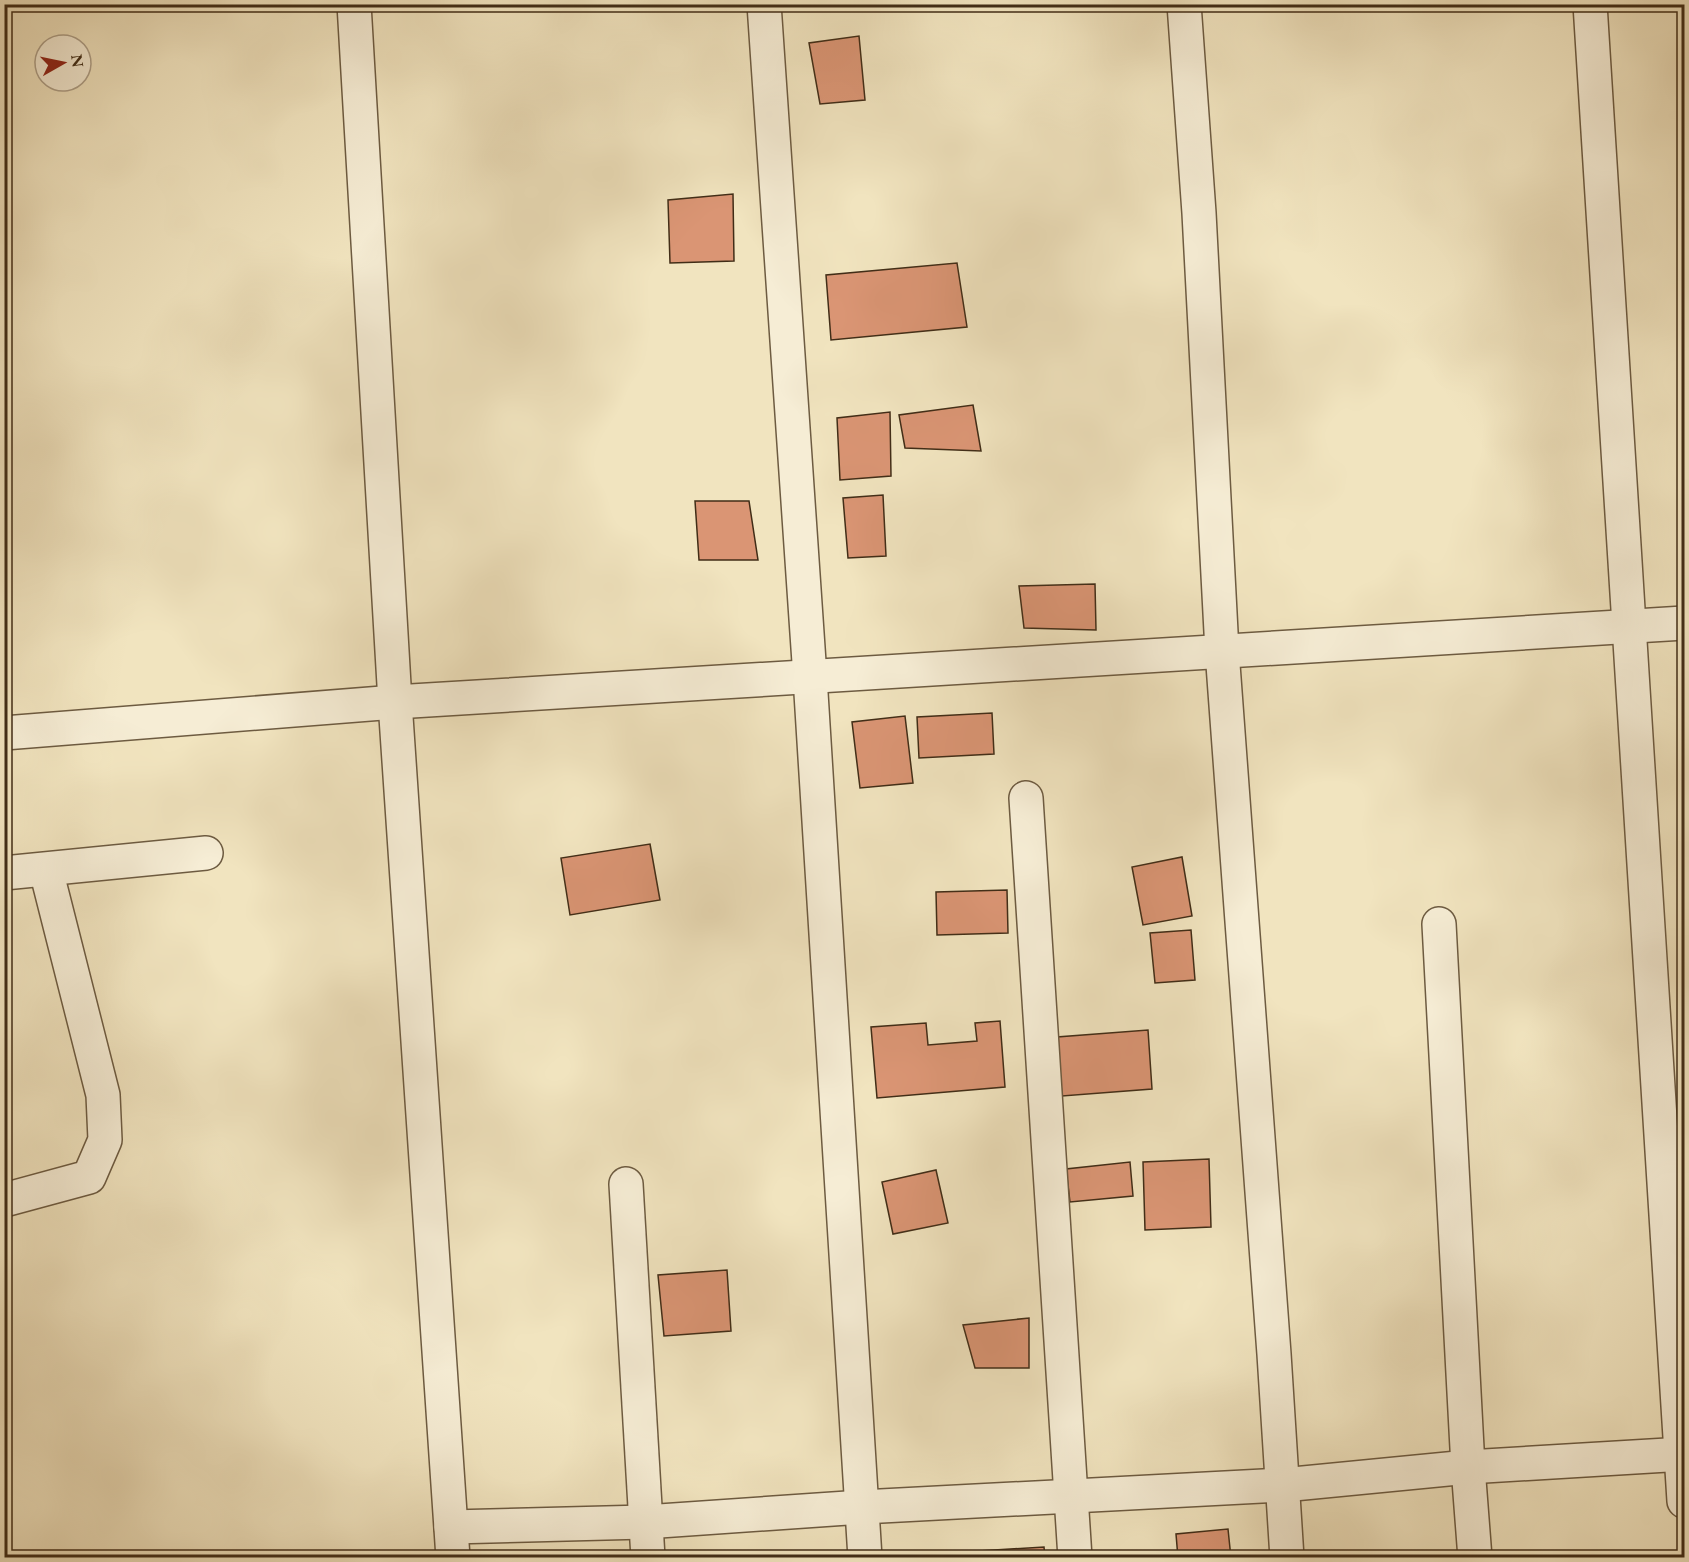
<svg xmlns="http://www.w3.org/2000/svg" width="1689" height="1562" viewBox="0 0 1689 1562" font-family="'EB Garamond',serif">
	<rect width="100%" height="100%" fill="#f1e4bf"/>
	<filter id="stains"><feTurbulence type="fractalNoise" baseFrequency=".00333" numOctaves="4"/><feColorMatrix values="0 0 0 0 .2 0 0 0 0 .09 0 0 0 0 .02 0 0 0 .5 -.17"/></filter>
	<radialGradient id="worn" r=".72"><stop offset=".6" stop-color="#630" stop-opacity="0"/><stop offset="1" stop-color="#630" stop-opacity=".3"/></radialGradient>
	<!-- building -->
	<g fill="#da9574" stroke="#412d17" stroke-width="1.5">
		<polygon points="859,36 865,100 820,104 809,43"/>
		<polygon points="733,194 734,261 670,263 668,200"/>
		<polygon points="957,263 967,327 831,340 826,275"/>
		<polygon points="973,405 981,451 905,448 899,415"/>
		<polygon points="890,412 891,476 840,480 837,418"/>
		<polygon points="883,495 886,556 848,558 843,498"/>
		<polygon points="695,501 749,501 758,560 699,560"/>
		<polygon points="1095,584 1096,630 1024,628 1019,586"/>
		<polygon points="992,713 994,754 919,758 917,717"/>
		<polygon points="905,716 913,783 860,788 852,722"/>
		<polygon points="650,844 660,900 570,915 561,858"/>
		<polygon points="1182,857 1192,916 1143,925 1132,867"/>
		<polygon points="1007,890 1008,933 937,935 936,892"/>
		<polygon points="1191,930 1195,980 1155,983 1150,933"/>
		<polygon points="1000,1021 1005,1087 877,1098 871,1027 926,1023 928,1045 977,1041 975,1023"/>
		<polygon points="1148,1030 1152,1089 1062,1096 1057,1037"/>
		<polygon points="1209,1159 1211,1227 1145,1230 1143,1162"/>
		<polygon points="1130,1162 1133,1196 1070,1202 1066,1169"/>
		<polygon points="936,1170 948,1223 893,1234 882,1182"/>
		<polygon points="727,1270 731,1331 664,1336 658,1275"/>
		<polygon points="1029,1318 1029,1368 975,1368 963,1325"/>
		<polygon points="1228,1529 1231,1558 1178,1558 1176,1534"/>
		<polygon points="1044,1547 1045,1558 964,1558 963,1552"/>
	</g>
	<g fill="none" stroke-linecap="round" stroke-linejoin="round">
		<!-- minor casing -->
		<g stroke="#6d5b41" stroke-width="36">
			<g id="minor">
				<polyline points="354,4 395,702 453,1558"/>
				<polyline points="764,4 810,677 865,1558"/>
				<polyline points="1184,4 1199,213 1222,651 1274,1354 1287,1558"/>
				<polyline points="1590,4 1684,1501"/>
				<polyline points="4,733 395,702 1684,623"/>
				<polyline points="1026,798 1075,1558"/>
				<polyline points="4,873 206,853"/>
				<polyline points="1439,924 1468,1467 1475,1558"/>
				<polyline points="626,1184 648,1558"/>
				<polyline points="4,1200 89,1177 105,1140 103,1095 46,870"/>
				<polyline points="451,1527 645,1522 862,1507 1283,1485 1468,1467 1684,1454"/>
			</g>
		</g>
		<!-- minor -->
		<use href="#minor" stroke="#f6edd5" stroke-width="33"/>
	</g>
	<!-- margin -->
	<rect width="1689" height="1562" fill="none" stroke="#f1e4bf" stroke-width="24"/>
	<rect x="6" y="6" width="1677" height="1550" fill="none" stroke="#412d17" stroke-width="3"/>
	<rect x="12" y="12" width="1665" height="1538" fill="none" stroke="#412d17" stroke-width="1.5"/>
	<!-- north arrow -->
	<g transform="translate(63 63) rotate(81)"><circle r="28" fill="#f6edd5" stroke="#aea089" stroke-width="1.5"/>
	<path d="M0-4.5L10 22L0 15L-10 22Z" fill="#8f2418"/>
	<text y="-9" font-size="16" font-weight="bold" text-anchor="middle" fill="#412d17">N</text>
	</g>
	<rect width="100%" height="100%" filter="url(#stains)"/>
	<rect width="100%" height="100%" fill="url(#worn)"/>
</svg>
